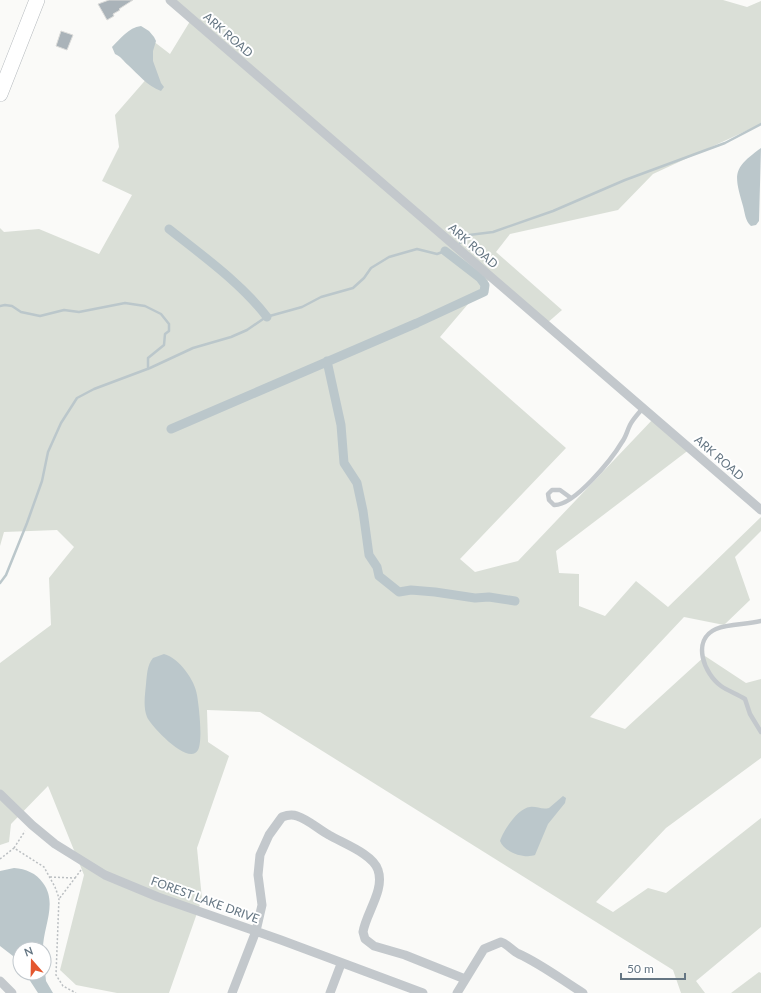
<svg xmlns="http://www.w3.org/2000/svg" width="761" height="993" font-family="Lato,sans-serif">
	<style>
		.green { fill: #dadfd7 }
		.water { fill: #bbc7cb }
		.lines { fill: none; stroke-linecap: round; stroke-linejoin: round }
		.stream { stroke: #bbc7cb; stroke-width: 2.5 }
		.canal { stroke: #bbc7cb; stroke-width: 9 }
		.building { fill: #aab3b9; stroke: #dcdcda }
		.primary-casing { stroke: #b5babe; stroke-width: 16 }
		.path { stroke: #bbbfc2; stroke-width: 1.5; stroke-dasharray: 2 2; stroke-linecap: butt }
		.service { stroke: #c3c8cc; stroke-width: 4.5 }
		.minor { stroke: #c3c8cc; stroke-width: 9 }
		.primary { stroke: #fff; stroke-width: 15 }
		.labels { text-anchor: middle; stroke-width: 4; stroke-linejoin: round; paint-order: stroke }
		.street-label { font-size: 12px; fill: #657683; stroke: #fff }
	</style>
	<rect width="100%" height="100%" fill="#fafaf8"/>
	<path class="green" d="M172,0H723L747,7L761,1V124L653,174L618,210L510,234L496,252L562,310L546,324L491,277L440,337L566,448L460,559L475,572L518,561L654,418L690,449L556,551L559,573L579,574V606L605,616L636,581L668,607L761,517V531L735,557L750,600L724,625L684,617L590,717L625,729L705,656L746,683L761,679V758L666,828L596,902L613,912L648,888L666,893L761,818V927L696,981L705,993H681L673,970L260,712L207,710L208,742L229,756L197,848L202,899L169,993H117L76,985L60,970L84,875L48,786L11,824L9,842L0,845V663L51,625L49,578L74,547L57,530L4,532L0,546V228L4,232L39,229L99,254L132,195L102,181L119,147L115,115L149,76L144,34L170,54L192,18Z
		M759,972L761,973V993H731Z"/>
	<path class="water" d="M141,26L149,31L154,37L156,41L153,51V61L161,83L164,87L161,91C147,86 138,74 128,65C123,61 122,57 115,54L112,47C121,38 128,28 141,26Z
		M761,148L759,221L756,225L751,226C745,221 745,213 743,206C734,174 732,169 761,148Z
		M164,654C179,658 195,680 197,695C199,707 203,740 198,750C189,767 151,726 147,717C143,707 145,695 146,684C147,675 147,665 153,658Z
		M563,796L566,798L565,803L548,824L535,855C524,859 504,852 500,841C503,831 518,808 530,807C536,806 542,810 549,808Z
		M14,868C26,869 36,873 43,883C58,903 43,927 43,949H20V966L13,956L0,946V871Z
		M44,962L46,981L53,993H38L25,973H44Z"/>
	<g class="lines">
		<path class="stream" d="M460,243L469,235L493,232L553,211L625,180L725,143L761,124
			M0,306L5,305L12,306L21,312L40,316L64,310L79,312L125,303L145,306L161,314L169,324V331L165,334L164,345L148,358V369
			M0,583L6,575L27,523L42,481L48,452L61,423L77,398L94,389L150,368L193,348L231,337L247,330L266,317L302,307L321,297L353,288L364,278L371,268L389,257L417,249L437,254L445,251"/>
		<path class="canal" d="M169,229C203,256 241,283 267,317
			M327,361L341,425L344,463L357,483L363,511L369,555L377,567L379,576L399,592L411,590L435,592L475,598L489,597L515,601
			M171,429L417,323L484,292L485,285L480,278L445,251"/>
	</g>
	<path class="building" d="M109,0H133L119,9L120,10L113,14L114,16L107,20L98,4Z
		M61,31L73,35L67,50L56,46Z"/>
	<g class="lines">
		<g class="primary-casing">
			<path id="primary" d="M0,94L37,0"/>
		</g>
		<path class="path" d="M14,848L25,831
			M0,859L14,848L44,867L55,887L59,898L56,975L63,986L76,993
			M50,877L75,878L59,899
			M75,878L81,870"/>
		<path class="service" d="M571,498L560,490H552L548,494L549,500L554,505C574,506 612,459 622,442C626,437 627,431 630,425C633,419 638,414 643,408
			M761,621C746,625 730,623 716,629C691,640 704,674 721,686C728,691 737,694 745,699L750,714L761,732"/>
		<path class="minor" d="M170,0L761,510
			M0,794L32,825L55,844L105,875L158,897L281,940L423,993
			M0,981L12,993
			M232,993L256,931L262,905L258,875L260,855L269,835L282,817C287,815 292,814 297,816C309,820 318,829 329,835C342,843 373,854 378,870C385,890 366,913 363,932L365,939L374,946L405,955L465,979
			M330,993L341,964
			M457,993L484,949L501,942C508,944 512,951 519,954C541,964 562,980 583,993"/>
		<use href="#primary" class="primary"/>
	</g>
	<g class="labels">
		<g class="street-label">
			<text transform="translate(228 35) rotate(41)" y="4">ARK ROAD</text>
			<text transform="translate(473 246) rotate(41)" y="4">ARK ROAD</text>
			<text transform="translate(719 458) rotate(41)" y="4">ARK ROAD</text>
			<text transform="translate(205 900) rotate(20)" y="4">FOREST LAKE DRIVE</text>
		</g>
	</g>
	<g transform="translate(32 961) rotate(340)"><circle r="19" fill="#ffffff" stroke="#c1c8cd"/>
	<path d="M0-3L7 15L0 10L-7 15Z" fill="#e4572e"/>
	<text y="-6" font-size="11" font-weight="bold" text-anchor="middle" fill="#657683">N</text>
	</g>
	<path d="M621 973v6h64v-6" fill="none" stroke="#657683" stroke-width="2"/>
	<text x="627" y="973" font-size="12" fill="#657683" stroke="#ffffff" stroke-width="3" paint-order="stroke">50 m</text>
</svg>
